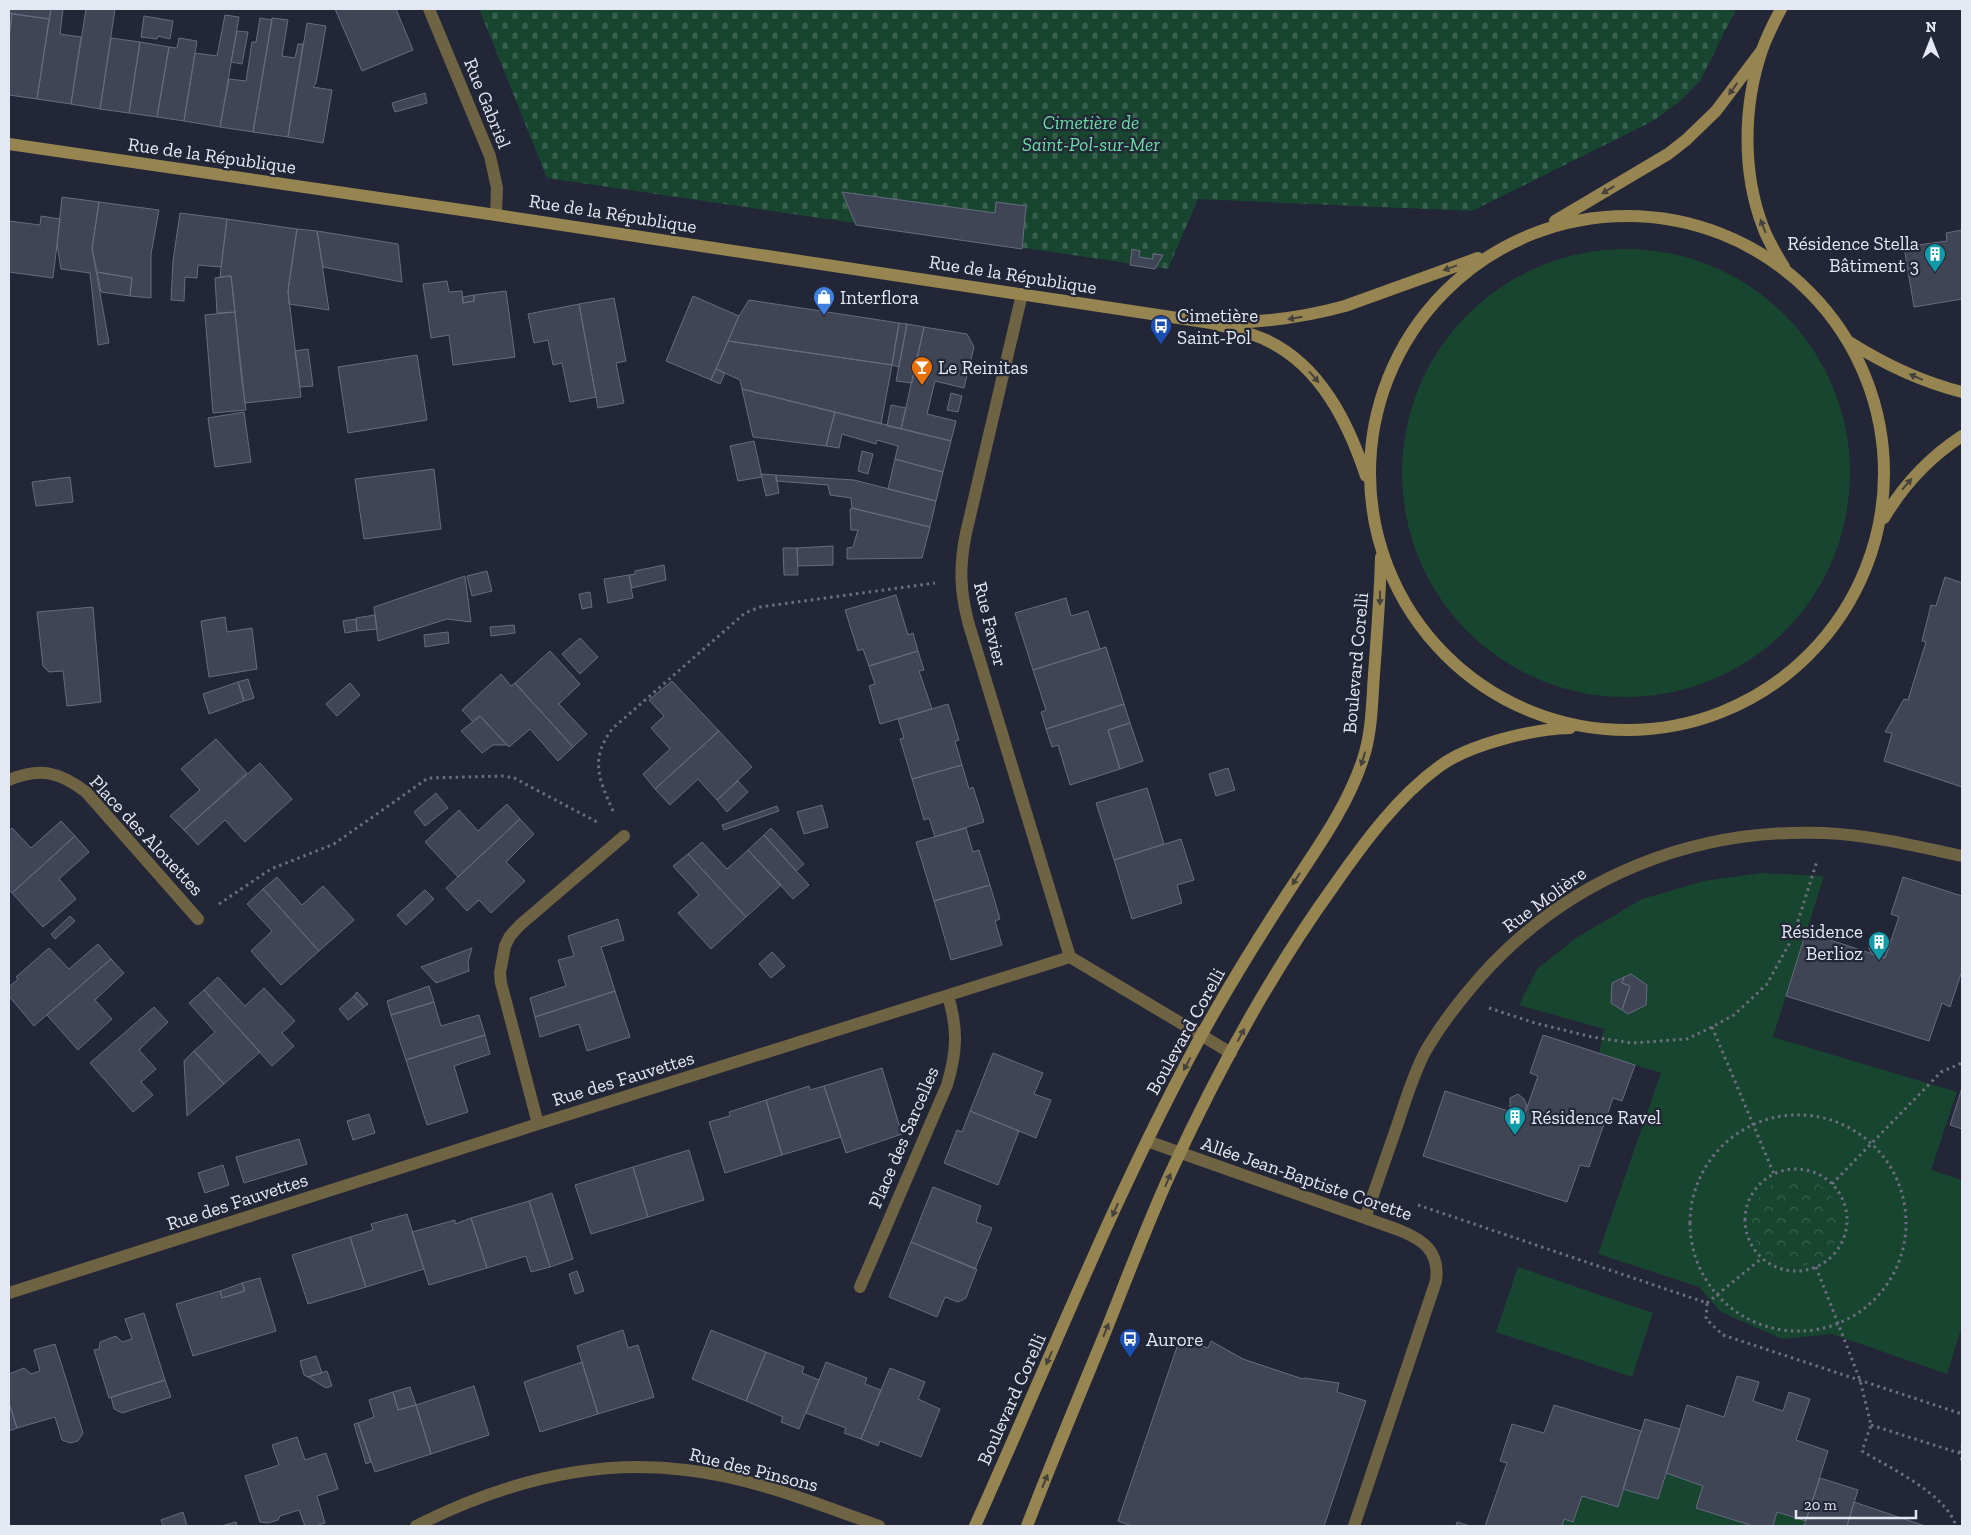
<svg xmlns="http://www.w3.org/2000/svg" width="1971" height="1535" font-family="'Zilla Slab',serif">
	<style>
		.green { fill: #18452f }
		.cemetery { fill: url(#cemetery-stones) }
		.park { fill: url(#park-crowns) }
		.building { fill: #404556; stroke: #666c7f }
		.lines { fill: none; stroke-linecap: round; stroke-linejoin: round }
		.path { stroke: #6b6f7d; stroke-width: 3; stroke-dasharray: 2.5 4; stroke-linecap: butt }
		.street { stroke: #6e6343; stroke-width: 12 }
		.secondary { stroke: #968550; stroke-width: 12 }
		.oneway { fill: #45423e }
		.labels { text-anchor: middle; stroke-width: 4.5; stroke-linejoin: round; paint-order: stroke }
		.street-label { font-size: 19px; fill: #e4e8f2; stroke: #222636 }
		.park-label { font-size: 19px; font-style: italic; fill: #69dfa3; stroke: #222636 }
		.poi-label { font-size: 19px; fill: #e4e8f2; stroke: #222636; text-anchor: start }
	</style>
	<defs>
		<pattern id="cemetery-stones" width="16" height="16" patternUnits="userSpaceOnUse" patternTransform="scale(1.25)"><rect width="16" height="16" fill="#18452f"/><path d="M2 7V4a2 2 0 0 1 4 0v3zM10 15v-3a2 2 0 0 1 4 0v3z" fill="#39604e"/></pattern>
		<pattern id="park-crowns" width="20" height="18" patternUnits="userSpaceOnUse" patternTransform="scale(1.25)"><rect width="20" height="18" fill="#18452f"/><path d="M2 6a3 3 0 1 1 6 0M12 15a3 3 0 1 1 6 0" fill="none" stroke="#39604e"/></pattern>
	</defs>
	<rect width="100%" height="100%" fill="#222636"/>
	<path class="green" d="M1402 473a224 224 0 1 1 448 0a224 224 0 1 1-448 0Z
		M1761,873L1824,876L1773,1037L1957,1092L1931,1170L1962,1180V1326L1947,1374L1832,1334L1782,1339L1721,1312L1699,1287L1598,1254L1661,1073L1599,1054L1604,1029L1519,1005L1537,969L1576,938L1642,899L1704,881Z
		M1518,1267L1653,1313L1632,1377L1496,1332Z
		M1666,1473L1703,1486L1696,1508L1753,1526H1562L1564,1519L1573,1522L1582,1496L1618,1507L1623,1489L1657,1499Z
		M1777,1512L1806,1521L1804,1526H1773Z"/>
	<path class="cemetery" d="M479,9H1736L1700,81L1678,103L1653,121L1472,211L1198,199L1168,269L547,178Z"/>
	<path class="park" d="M1752 1222a44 44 0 1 1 88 0a44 44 0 1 1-88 0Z"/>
	<path class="building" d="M9,9H51L49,19L9,13Z
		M51,9H63L60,34L81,37L71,104L37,99Z
		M86,9H115L100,109L71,104Z
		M335,9H396L413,50L362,71Z
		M9,13L12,14L9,38Z
		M12,14L49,19L37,99L9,95V38Z
		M225,15L239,17L220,127L184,121L195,53L217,56Z
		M144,16L173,21L170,39L158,36L157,39L141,37Z
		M260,18L272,20L253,132L220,127L229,79L246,81L252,42H256Z
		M272,18L288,20L282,56L295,58L298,44H303L288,137L253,132Z
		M307,23L326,26L316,83L313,87L332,90L323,143L288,137Z
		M237,31L248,32L242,64L231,62Z
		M111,38L140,42L129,113L100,109Z
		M179,38L197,41L184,121L157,117L169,47L177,48Z
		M140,42L169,47L157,117L129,113Z
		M425,93L427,103L395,112L392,103Z
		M842,192L995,213L996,202L1026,206L1022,249L856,225Z
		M62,197L99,202L92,248L109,343L98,345L90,273L61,269L57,244Z
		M99,202L159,210L151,254V298L130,296L132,278L97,272L92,248Z
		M180,213L227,219L221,267L198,265L197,278L185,277L184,301L171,300L173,261Z
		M41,216L60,219L53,278L9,272V221L40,225Z
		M227,219L297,229L288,291L301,397L245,403L231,276L220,277Z
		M297,229L317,231L329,310L289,304L288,291Z
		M1962,230V299L1914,307L1904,247L1947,241L1946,233Z
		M317,231L398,244L402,282L323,267Z
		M1132,249L1140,251L1139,257L1153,259V254L1163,255L1155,269L1130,265Z
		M97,272L132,278L130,296L101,292Z
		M231,276L235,312L217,313L215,278Z
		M447,281L449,292L462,291L463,303L474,301V295L506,291L515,357L453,365L449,335L431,338L423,284Z
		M474,295V301L463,303V297Z
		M693,296L739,316L711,380L666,361Z
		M614,298L626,361L616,363L624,403L598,408L579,304Z
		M749,300L899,323L892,365L728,341L739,316Z
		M579,304L596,397L570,402L562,363L553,365L548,340L534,343L528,314Z
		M235,312L241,374L246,410L213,413L205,315Z
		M899,323L907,324L899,367L892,365Z
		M907,324L924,327L912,383L896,381Z
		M924,327L967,334L974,347L964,388L935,381L927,414L956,421L951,441L901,429Z
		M728,341L892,365L881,424L742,389L740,380L716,369Z
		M308,349L313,386L300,387L295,351Z
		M417,355L427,420L348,433L338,367Z
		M716,369L725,373L720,384L711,380Z
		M742,389L835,412L826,446L753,437Z
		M951,393L962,396L958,412L947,410Z
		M891,405L906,408L901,429L887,426Z
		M244,412L251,462L215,467L208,418Z
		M835,412L951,441L943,472L895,459L898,446L877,440L876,444L842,434L839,448L826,446Z
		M754,441L762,477L738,481L730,446Z
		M862,451L873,454L868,474L858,471Z
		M895,459L943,472L936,501L888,489Z
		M434,469L441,529L364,539L355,479Z
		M761,474L776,475L779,493L766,496Z
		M776,475L854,480L936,501L930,527L852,508L851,498L830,495L828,485L776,481Z
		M70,477L73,502L36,506L32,482Z
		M852,508L930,527L922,558L847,559V548L853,547L858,530H851L850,509Z
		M833,546V565L798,566L797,548Z
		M783,548H797L798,575H784Z
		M664,565L666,580L632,588L629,575L635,574V571Z
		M487,571L492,591L472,596L467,576Z
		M629,575L633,598L608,603L604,579Z
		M465,576L471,622L447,619L378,641L374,607Z
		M1945,577L1962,583V787L1884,761L1892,733L1885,732L1904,699L1908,700L1926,642L1922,641L1931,605L1936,606Z
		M590,592L592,607L582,609L579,594Z
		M896,595L908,635L913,633L918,651L869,666L863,649L858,651L845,610Z
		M1066,598L1071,616L1088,611L1100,649L1033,670L1015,613Z
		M93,607L101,702L67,706L63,671L49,672L43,666L37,612Z
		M375,615L377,629L357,631L356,618Z
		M225,617L227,632L252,628L257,669L209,677L201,621Z
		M356,619L357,631L345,633L343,621Z
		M514,625L515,633L491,636L490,627Z
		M448,632L449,643L425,647L424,635Z
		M580,638L598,657L580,674L562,654Z
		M1106,647L1124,704L1046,729L1041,712L1046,710L1033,670Z
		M550,651L580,684L559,704L587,734L573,747L515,683Z
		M918,651L924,670L919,671L932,709L880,724L869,686L875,684L869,666Z
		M501,674L511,686L515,683L573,747L558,761L530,729L509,747L480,716L473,722L462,710Z
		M248,679L254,698L244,701L238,682Z
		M672,681L719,731L655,789L643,774L670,749L651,728L664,716L649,700Z
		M238,682L244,701L209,714L203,694Z
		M350,683L360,695L337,716L326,704Z
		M948,704L959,740L955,741L962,765L912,779L900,739L904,738L898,719Z
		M1124,704L1130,723L1108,730L1120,769L1070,785L1058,745L1052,747L1046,729Z
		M480,716L507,745H493L482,753L461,731Z
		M1130,723L1143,761L1120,769L1108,730Z
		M719,731L752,767L717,800L698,779L670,805L655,789Z
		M216,739L247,773L184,830L170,816L200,790L181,769Z
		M260,763L292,799L245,842L225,820L198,845L184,830Z
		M962,765L969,789L973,787L984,822L935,837L929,818L924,820L912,779Z
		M1228,768L1235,790L1216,796L1209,774Z
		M738,781L748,792L727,812L717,800Z
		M1147,788L1164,844L1114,860L1096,803Z
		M436,793L448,808L425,826L414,812Z
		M507,804L520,819L458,877L425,842L459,810L478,831Z
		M822,805L828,827L804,834L797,812Z
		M777,806L779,811L724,830L722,825Z
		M520,819L534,834L506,862L525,881L491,913L479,900L467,911L446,888Z
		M61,821L75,836L12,893L9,889V831L12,828L31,848Z
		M771,828L804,864L796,871L764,835Z
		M966,828L973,852L979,850L990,885L934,901L916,842Z
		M764,835L809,885L793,899L748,850Z
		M75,836L89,852L59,879L76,899L43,927L12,893Z
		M1181,839L1194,880L1177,885L1182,903L1132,919L1114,860Z
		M702,842L727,869L748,850L781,885L746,917L688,854Z
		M688,854L746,917L711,949L678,913L699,895L673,866Z
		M277,877L302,905L323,886L354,920L319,951L263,889Z
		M1903,877L1962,896V971L1950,1007L1942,1003L1929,1041L1786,996L1806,932L1885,958L1899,917L1891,914Z
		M990,885L1000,919L995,921L1002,945L951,960L934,901Z
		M263,889L319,951L281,985L251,951L272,931L247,904Z
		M425,890L434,899L406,925L397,915Z
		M70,916L75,921L55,939L51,934Z
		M618,919L624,940L601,947L615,991L535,1017L530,998L566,986L558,960L574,956L568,936Z
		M1878,937L1884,939L1886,942L1888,949L1885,958L1872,954L1869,949L1870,942Z
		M98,944L111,959L34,1026L9,996V987L18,979L16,977L49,948L69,969Z
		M472,948L468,962L469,971L436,983L421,967Z
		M772,952L785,966L771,978L759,964Z
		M111,959L124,973L95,1000L112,1019L78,1050L47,1015Z
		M1631,974L1647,985L1646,1005L1628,1014L1622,1010L1630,986L1622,983L1624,977Z
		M218,977L245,1006L264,988L295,1021L282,1033L294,1046L272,1066L204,990Z
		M1624,977L1622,983L1630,986L1622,1010L1611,1003L1612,983Z
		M429,986L434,1002L391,1015L387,1001Z
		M204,990L260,1052L224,1084L194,1051L215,1032L189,1003Z
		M615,991L630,1037L587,1051L579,1024L540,1037L535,1017Z
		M357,992L368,1004L364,1007L354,996Z
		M354,996L364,1007L348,1020L339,1009Z
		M434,1002L441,1026L479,1015L485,1035L406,1060L391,1015Z
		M154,1007L168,1022L139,1050L156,1069L141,1082L153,1095L133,1112L90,1063Z
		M485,1035L490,1054L454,1066L468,1112L427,1125L406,1060Z
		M1543,1035L1635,1065L1622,1101L1613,1098L1589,1167L1580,1165L1567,1202L1423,1156L1445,1091L1524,1116L1538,1076L1530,1073Z
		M194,1051L224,1084L187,1116L184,1061Z
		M993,1053L1043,1073L1034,1094L1051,1100L1036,1138L970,1111Z
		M882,1068L902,1134L846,1153L824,1086Z
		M809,1086L810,1090L824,1086L841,1137L782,1155L766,1100Z
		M1962,1088V1129L1950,1125Z
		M1518,1094L1524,1099L1527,1106L1524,1116L1512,1112L1510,1108V1098Z
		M766,1100L782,1155L725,1173L709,1122L730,1116L729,1112Z
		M970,1111L1019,1131L998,1185L944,1163L957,1130L962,1132Z
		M369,1114L375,1133L353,1140L347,1121Z
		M299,1139L307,1164L244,1183L236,1157Z
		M689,1150L704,1200L648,1217L633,1167Z
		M223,1165L229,1185L205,1193L198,1173Z
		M633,1167L648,1217L591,1234L575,1185Z
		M933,1187L981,1206L976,1222L992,1228L975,1269L911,1242Z
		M552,1193L573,1259L550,1267L529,1201Z
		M529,1201L550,1267L531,1272L526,1256L487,1268L471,1218Z
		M407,1214L424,1269L366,1287L350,1237L373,1230L371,1224Z
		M471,1218L487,1268L429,1285L412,1232L455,1220V1224Z
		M350,1237L366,1287L308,1304L292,1255Z
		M911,1242L977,1269L966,1298L958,1302L945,1297L937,1317L889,1297Z
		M577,1271L584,1291L575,1294L569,1274Z
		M260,1278L276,1331L193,1356L176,1304L220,1291L222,1298L245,1291L242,1283Z
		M242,1283L245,1291L222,1298L220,1291Z
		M144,1313L165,1380L109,1398L94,1350L99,1349L100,1342L116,1336L122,1342L132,1339L125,1319Z
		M623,1330L628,1348L638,1345L654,1397L598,1414L577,1346Z
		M711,1330L766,1352L746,1401L692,1379Z
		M1180,1338L1208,1348L1211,1341L1243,1359L1303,1379L1304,1378L1339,1383L1337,1392L1366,1401L1324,1526H1132L1118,1521Z
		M55,1344L83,1433L78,1441L70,1443L62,1440L55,1417L17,1428L9,1403V1374L24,1368L31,1374L40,1371L34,1350Z
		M766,1352L804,1367L802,1373L819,1380L799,1429L781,1422L783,1417L746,1401Z
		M316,1356L322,1373L308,1377L304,1375L300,1361Z
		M582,1362L598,1414L540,1432L524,1382Z
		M826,1362L867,1378L865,1384L881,1390L861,1439L844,1433L846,1428L806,1413Z
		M890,1368L925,1382L918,1399L940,1409L921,1457L880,1441L878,1446L861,1439Z
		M327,1371L332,1386L326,1388L308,1377Z
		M1737,1376L1759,1382L1753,1401L1783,1411L1789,1392L1810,1399L1796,1440L1828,1451L1806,1521L1777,1512L1773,1526H1753L1696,1508L1703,1486L1666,1473L1687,1405L1724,1417Z
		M165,1380L171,1397L122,1413L114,1409L111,1397Z
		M474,1386L489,1435L431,1454L416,1405Z
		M410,1387L416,1405L398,1410L393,1392Z
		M393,1392L398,1410L416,1405L431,1454L375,1472L358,1423L374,1417L369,1400Z
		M9,1403L17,1428L9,1431Z
		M1554,1405L1641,1431L1618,1507L1582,1496L1573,1522L1564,1519L1562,1526H1485L1507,1463L1500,1461L1512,1424L1544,1433Z
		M1645,1419L1680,1429L1658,1499L1623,1489Z
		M358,1423L371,1462L366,1464L354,1424Z
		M297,1437L305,1460L326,1453L338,1489L317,1496L325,1523L315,1526H305L299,1510L280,1516L278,1520L268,1523L260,1522L245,1476L279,1465L272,1445Z
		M1820,1478L1858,1490L1847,1526H1804Z
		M1854,1502L1925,1526H1847Z
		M183,1512L187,1526H163L161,1520Z
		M236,1522L237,1526H221Z
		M1457,1522L1470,1526H1456Z"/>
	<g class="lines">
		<path class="path" d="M613,811C599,779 589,759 613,728L745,613L760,607L935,583
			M219,904L271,869L334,844L428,778L504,776L514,778L597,822
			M1489,1008L1535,1023L1592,1037L1632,1043L1687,1039L1712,1027L1734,1015L1767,984L1793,937L1817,861
			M1712,1027L1774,1174
			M1690 1223a108 108 0 1 1 216 0a108 108 0 1 1-216 0Z
			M1745 1220a51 51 0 1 1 102 0a51 51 0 1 1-102 0Z
			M1832,1184L1941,1072L1962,1063
			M1418,1205L1707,1303L1706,1319L1723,1335L1962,1414
			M1816,1267L1860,1380L1871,1425L1862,1451C1890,1468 1946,1494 1956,1526
			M1707,1303L1762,1258
			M1871,1425L1959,1453L1962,1460
			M1959,1453L1962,1446"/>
		<path class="street" d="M429,9L490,156L497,188L496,215
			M1022,294L966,533C959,567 960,592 969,625L1070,957
			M9,780C40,767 60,772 86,792L198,919
			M538,1124L501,983L500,973L505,946L510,936L520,925L624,836
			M1147,1141L1399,1230C1424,1240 1440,1252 1436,1281L1354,1526
			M1365,1218C1376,1186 1387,1155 1398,1123C1406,1099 1413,1075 1425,1052C1441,1024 1460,1000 1482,975C1570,877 1693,828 1824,833C1871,835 1916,846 1962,856
			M860,1287L947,1085C957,1052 958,1029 948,996
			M9,1293L538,1124L1070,957L1231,1053
			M416,1526C499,1484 592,1458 686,1470C751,1477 818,1504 879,1526"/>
		<path class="secondary" d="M1781,9C1774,22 1767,36 1762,50C1743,106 1742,172 1763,227C1768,241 1776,254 1784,267
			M9,144L496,215L1211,323C1229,328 1249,332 1266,340C1320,365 1348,422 1366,476
			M1370 473a257 257 0 1 1 514 0a257 257 0 1 1-514 0Z
			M1555,221L1668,154L1686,140L1716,111L1762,50
			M1226,323C1267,322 1305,317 1345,306L1478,258
			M1851,343C1886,365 1922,382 1962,392
			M1884,518C1904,484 1930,457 1962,436
			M975,1526C1049,1362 1115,1193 1201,1036C1228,987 1257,940 1287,894C1315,851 1347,808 1363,759C1372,732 1372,702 1374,674C1377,635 1380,596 1381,557
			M1027,1526C1051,1463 1077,1401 1103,1338C1125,1283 1146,1227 1170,1174C1216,1074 1269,976 1333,887C1363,844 1397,797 1440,766C1470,744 1533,729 1570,728"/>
	</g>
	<defs><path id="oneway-solid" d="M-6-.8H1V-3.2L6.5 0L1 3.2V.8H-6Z" transform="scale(1.25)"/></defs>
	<g class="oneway">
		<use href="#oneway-solid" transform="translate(1733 89) rotate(126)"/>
		<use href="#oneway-solid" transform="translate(1608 190) rotate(149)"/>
		<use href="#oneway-solid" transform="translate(1763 226) rotate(-111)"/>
		<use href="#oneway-solid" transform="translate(1450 268) rotate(160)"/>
		<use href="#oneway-solid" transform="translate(1295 318) rotate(170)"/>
		<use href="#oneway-solid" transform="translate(1314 377) rotate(49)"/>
		<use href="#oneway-solid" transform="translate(1916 377) rotate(-157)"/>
		<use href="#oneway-solid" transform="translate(1907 484) rotate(-49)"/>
		<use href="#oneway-solid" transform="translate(1380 598) rotate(91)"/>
		<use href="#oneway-solid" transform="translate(1363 759) rotate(107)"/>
		<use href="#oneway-solid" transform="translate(1296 879) rotate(123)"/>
		<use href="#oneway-solid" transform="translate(1241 1035) rotate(-62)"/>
		<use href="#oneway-solid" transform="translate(1187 1064) rotate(118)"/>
		<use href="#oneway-solid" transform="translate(1168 1180) rotate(-67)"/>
		<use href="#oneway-solid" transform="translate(1115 1210) rotate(114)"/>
		<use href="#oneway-solid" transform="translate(1106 1330) rotate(-68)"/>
		<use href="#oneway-solid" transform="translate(1049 1358) rotate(114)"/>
		<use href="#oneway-solid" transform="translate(1045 1481) rotate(-68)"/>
	</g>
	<defs>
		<g id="building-pin" transform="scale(1.125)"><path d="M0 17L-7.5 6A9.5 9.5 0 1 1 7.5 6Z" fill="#0f9aa8" stroke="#222636"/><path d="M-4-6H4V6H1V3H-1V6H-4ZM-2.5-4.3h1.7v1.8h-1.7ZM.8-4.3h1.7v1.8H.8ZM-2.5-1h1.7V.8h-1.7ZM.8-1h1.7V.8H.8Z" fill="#fff"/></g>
		<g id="shop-pin" transform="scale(1.125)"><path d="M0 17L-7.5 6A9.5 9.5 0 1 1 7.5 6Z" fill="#3f7fe0" stroke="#222636"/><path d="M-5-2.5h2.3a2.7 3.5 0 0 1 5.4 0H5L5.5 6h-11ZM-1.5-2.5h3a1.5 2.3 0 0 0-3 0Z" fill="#fff"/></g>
		<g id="bus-pin" transform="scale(1.125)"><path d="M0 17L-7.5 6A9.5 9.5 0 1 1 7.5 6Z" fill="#1a4fb4" stroke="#222636"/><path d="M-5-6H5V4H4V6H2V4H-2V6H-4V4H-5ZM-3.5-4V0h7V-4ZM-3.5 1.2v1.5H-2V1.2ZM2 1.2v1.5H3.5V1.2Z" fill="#fff"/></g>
		<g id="bar-pin" transform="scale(1.125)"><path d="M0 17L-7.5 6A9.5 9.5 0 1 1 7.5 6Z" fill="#e8710a" stroke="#222636"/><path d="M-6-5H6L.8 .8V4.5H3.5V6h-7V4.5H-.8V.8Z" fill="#fff"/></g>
	</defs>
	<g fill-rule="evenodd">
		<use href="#building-pin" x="1935" y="254"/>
		<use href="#shop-pin" x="824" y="297"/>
		<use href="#bus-pin" x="1161" y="326"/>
		<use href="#bar-pin" x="922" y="367"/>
		<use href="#building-pin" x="1879" y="942"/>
		<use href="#building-pin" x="1515" y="1117"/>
		<use href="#bus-pin" x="1130" y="1339"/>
	</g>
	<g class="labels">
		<g class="street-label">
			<text transform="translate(488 103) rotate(68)" y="7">Rue Gabriel</text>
			<text transform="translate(212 155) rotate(8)" y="7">Rue de la République</text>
			<text transform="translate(613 213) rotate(9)" y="7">Rue de la République</text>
			<text transform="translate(1013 274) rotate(9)" y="7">Rue de la République</text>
			<text transform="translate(991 624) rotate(76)" y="7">Rue Favier</text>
			<text transform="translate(1355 663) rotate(-85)" y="7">Boulevard Corelli</text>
			<text transform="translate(147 835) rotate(47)" y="7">Place des Alouettes</text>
			<text transform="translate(1544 899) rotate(-36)" y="7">Rue Molière</text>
			<text transform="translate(1185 1031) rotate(-61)" y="7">Boulevard Corelli</text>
			<text transform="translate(623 1078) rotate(-17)" y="7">Rue des Fauvettes</text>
			<text transform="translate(903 1137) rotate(-67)" y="7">Place des Sarcelles</text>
			<text transform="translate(1307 1178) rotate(19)" y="7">Allée Jean-Baptiste Corette</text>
			<text transform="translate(237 1201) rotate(-18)" y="7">Rue des Fauvettes</text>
			<text transform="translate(1011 1399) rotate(-66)" y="7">Boulevard Corelli</text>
			<text transform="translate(754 1469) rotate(14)" y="7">Rue des Pinsons</text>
		</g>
		<g class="park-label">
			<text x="1091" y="129">Cimetière de<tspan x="1091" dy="22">Saint-Pol-sur-Mer</tspan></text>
		</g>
		<g class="poi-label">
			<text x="1919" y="250" text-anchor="end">Résidence Stella<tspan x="1919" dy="22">Bâtiment 3</tspan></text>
			<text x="840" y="304">Interflora</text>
			<text x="1177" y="322">Cimetière<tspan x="1177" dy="22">Saint-Pol</tspan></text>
			<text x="938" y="374">Le Reinitas</text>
			<text x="1863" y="938" text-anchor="end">Résidence<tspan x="1863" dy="22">Berlioz</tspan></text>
			<text x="1531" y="1124">Résidence Ravel</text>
			<text x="1146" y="1346">Aurore</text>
		</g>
	</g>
	<rect width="1971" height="1535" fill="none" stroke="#e4e8f2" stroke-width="20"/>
	<g transform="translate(1931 40)" stroke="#222636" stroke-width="4" paint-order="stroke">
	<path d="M0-4L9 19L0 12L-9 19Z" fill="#e4e8f2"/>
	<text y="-8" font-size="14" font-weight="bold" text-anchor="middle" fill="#e4e8f2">N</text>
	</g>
	<path d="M1796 1510v8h120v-8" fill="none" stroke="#e4e8f2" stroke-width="2.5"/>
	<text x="1804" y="1510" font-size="15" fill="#e4e8f2" stroke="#222636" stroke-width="4" paint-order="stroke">20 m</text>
</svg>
